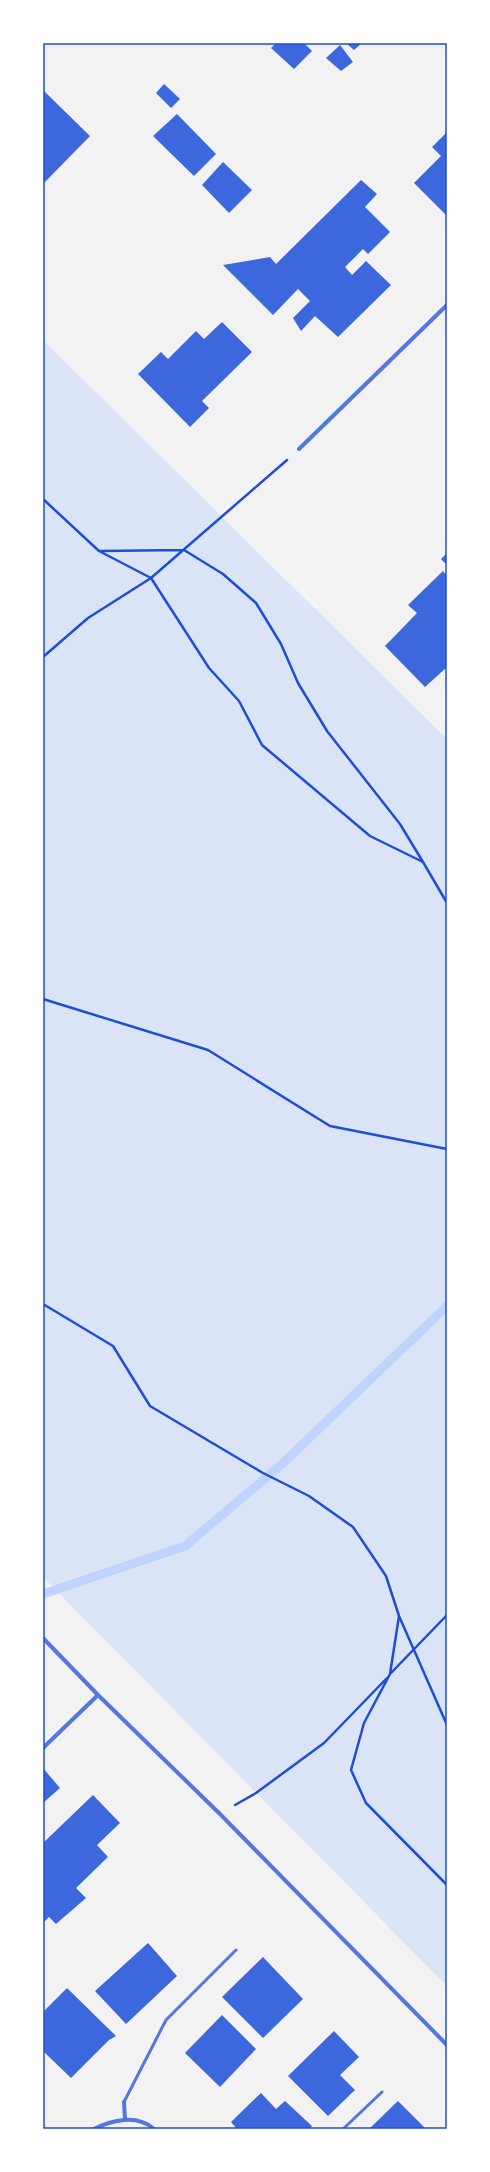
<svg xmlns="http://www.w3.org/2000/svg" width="490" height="2172" font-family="'Open Sans',sans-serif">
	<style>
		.green { fill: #dbe4f7 }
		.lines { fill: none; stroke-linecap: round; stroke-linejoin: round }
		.stream { stroke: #bfd3fe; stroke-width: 9 }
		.building { fill: #3d67dc }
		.path { stroke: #1d4ed8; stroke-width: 2.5 }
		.service { stroke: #5277de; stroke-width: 3 }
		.minor { stroke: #5277de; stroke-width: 4 }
		.neatline { fill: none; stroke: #1d4ed8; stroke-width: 1.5 }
	</style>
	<rect width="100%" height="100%" fill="#f2f2f2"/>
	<path class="green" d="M43,340L447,739V1986L43,1577Z"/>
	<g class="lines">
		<path class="stream" d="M43,1594L185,1546L281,1465L447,1306"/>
	</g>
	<path class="building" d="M276,43H304L312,51L294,69L271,48Z
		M346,43H362L354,50Z
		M340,45L353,62L341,71L326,58Z
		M164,84L180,99L171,108L156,93Z
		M43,90L90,136L43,184Z
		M177,114L216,154L194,176L153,136Z
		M447,132V216L414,183L441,156L432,147Z
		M223,162L252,190L229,213L202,185Z
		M361,180L377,194L365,207L390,232L368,254L363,249L345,267L352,275L366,261L391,285L338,337L315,316L301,331L293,318L310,301L298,289L273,315L223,265L270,257L276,264Z
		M222,322L252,352L202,401L209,408L190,427L138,374L161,352L168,359L196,331L204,339Z
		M447,553V565L441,559Z
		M443,571L447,576V667L425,687L385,646L417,613L408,605Z
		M43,1768L60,1788L43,1803Z
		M93,1795L120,1823L97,1845L108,1857L76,1888L86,1898L56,1924L49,1917L43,1923V1843Z
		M148,1943L177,1976L126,2024L95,1991Z
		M263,1957L303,1999L263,2038L222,1997Z
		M67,1988L116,2036L109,2040L71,2078L43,2051V2012Z
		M222,2015L256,2049L220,2087L185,2053Z
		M334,2031L359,2057L340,2075L355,2090L328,2116L288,2076Z
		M261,2093L276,2109L285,2101L312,2126L309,2129H237L231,2122Z
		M398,2101L426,2129H369Z"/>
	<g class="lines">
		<path class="path" d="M43,499L99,551L151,578L287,460
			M99,551L184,550L223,574L256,603L281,644L298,683L327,731L400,824L423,862
			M43,657L88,618L151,578L209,668L239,701L262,745L370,836L423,862L447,903
			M43,999L208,1050L330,1126L447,1149
			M43,1304L113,1346L150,1406L263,1473L309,1496L353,1527L386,1576L399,1616L447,1725
			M399,1616L390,1674L364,1723L351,1770L366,1803L447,1885
			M390,1674L447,1615
			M235,1805L256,1793L324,1743L387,1678"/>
		<path class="service" d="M124,2102L166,2020L236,1950
			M343,2129L382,2092"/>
		<path class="minor" d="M299,449L447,305
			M43,1638L98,1695L220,1814L447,2045
			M43,1748L98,1695
			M124,2102L125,2120
			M94,2129C112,2120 137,2114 154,2129"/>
	</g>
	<rect width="490" height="2172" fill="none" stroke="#ffffff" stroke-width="88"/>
	<rect x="44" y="44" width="402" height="2084" class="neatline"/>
</svg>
